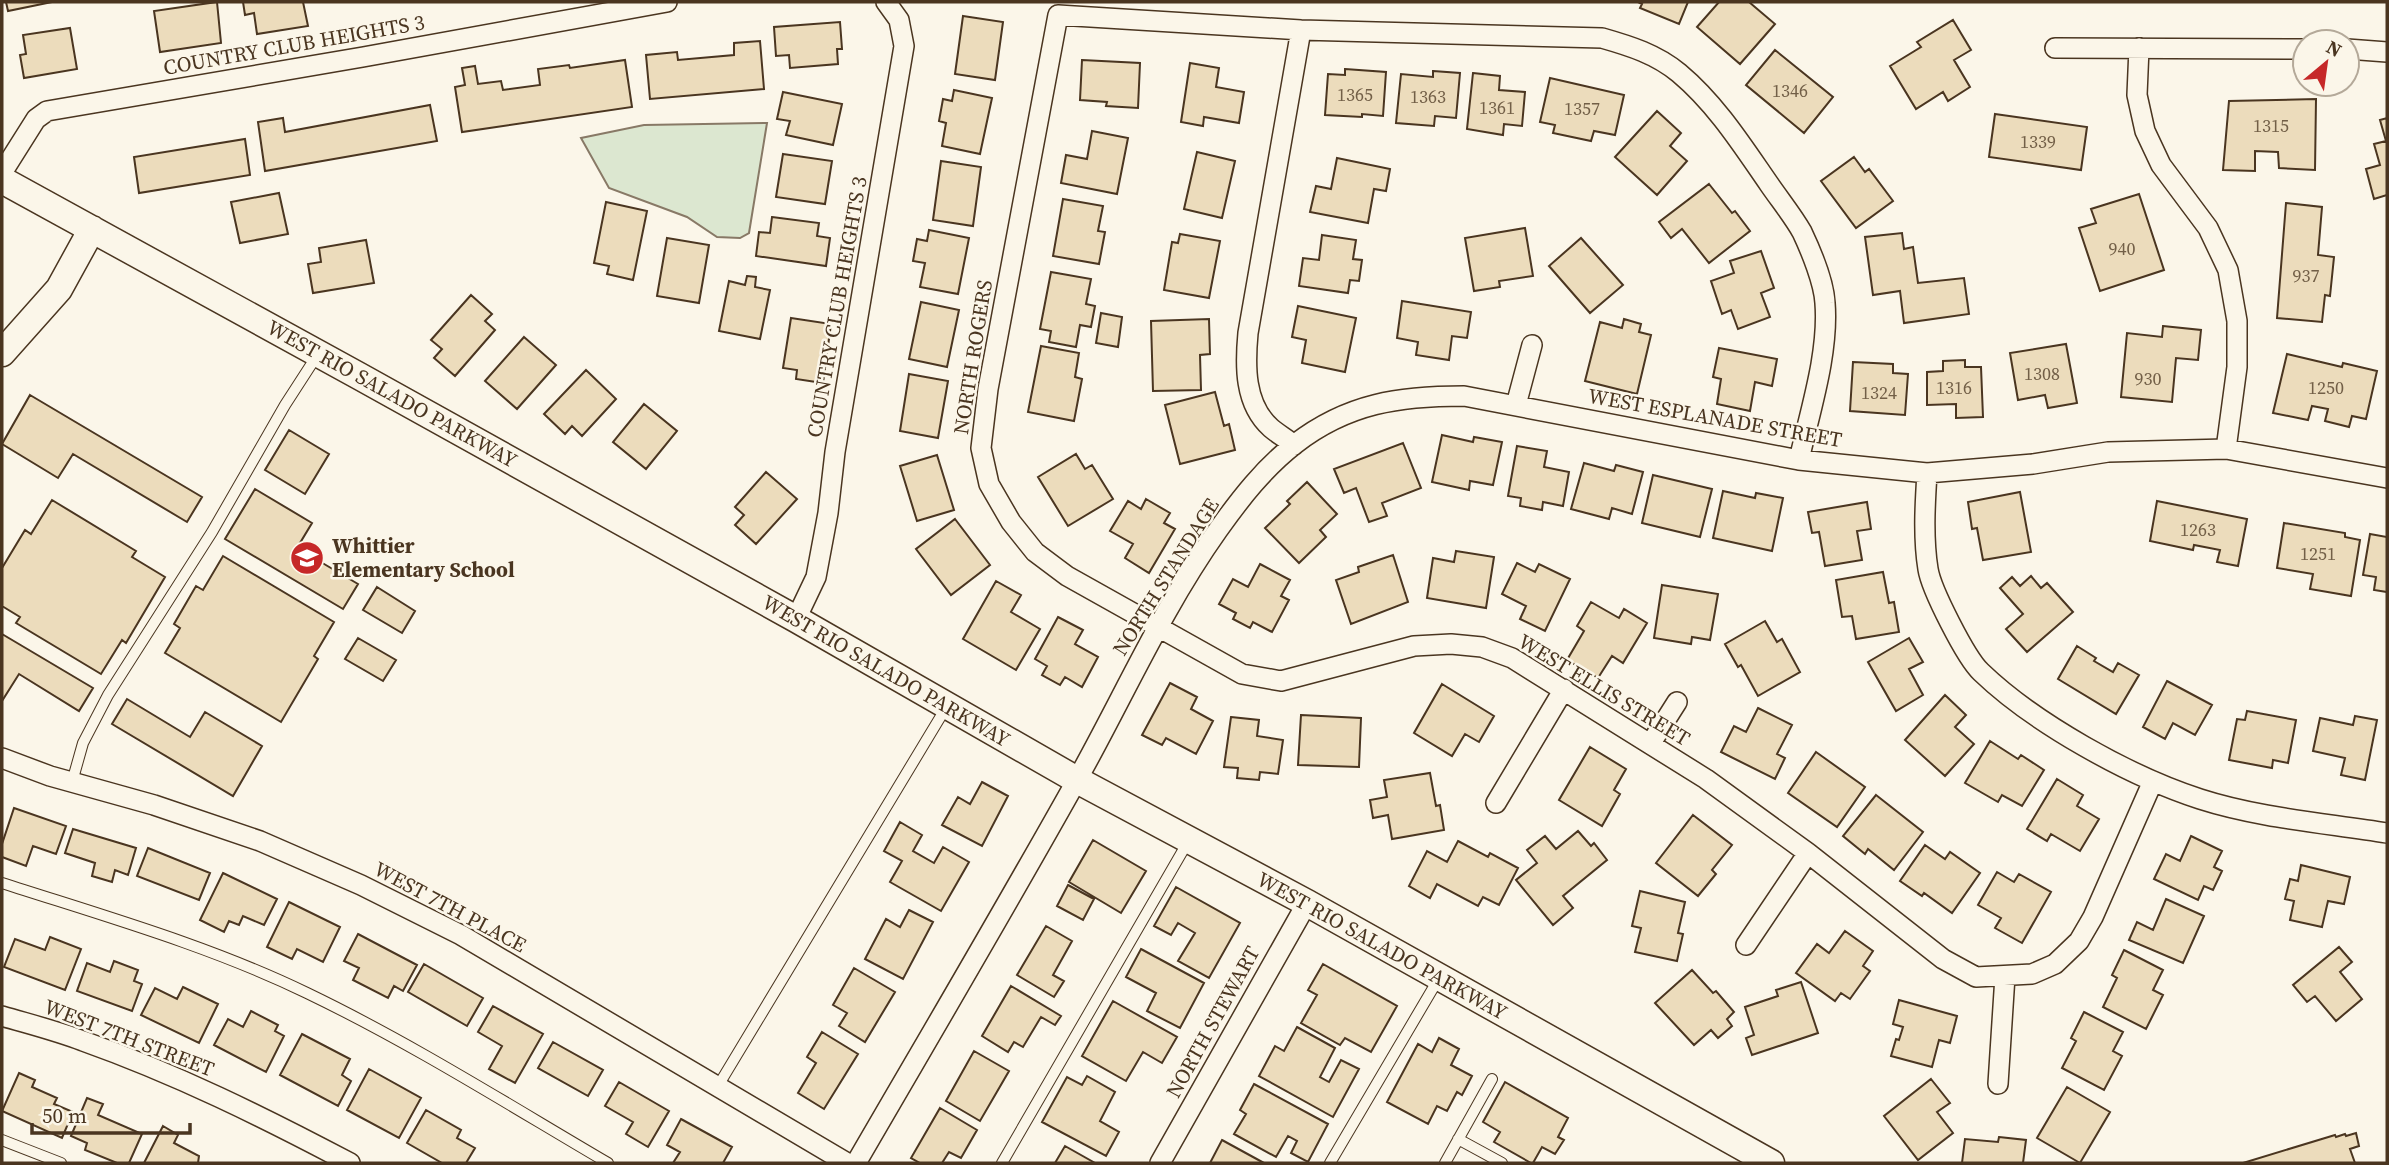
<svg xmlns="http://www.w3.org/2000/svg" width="2389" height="1165" font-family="'Source Serif 4',serif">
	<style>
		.green { fill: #dce7d0; stroke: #887966; stroke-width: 2 }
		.building { fill: #ecdcbc; stroke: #4a3520; stroke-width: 2 }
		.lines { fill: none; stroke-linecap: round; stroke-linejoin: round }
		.lane-casing { stroke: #4a3520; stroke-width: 12 }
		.street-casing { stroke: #4a3520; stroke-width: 22 }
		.secondary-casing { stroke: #4a3520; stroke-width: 29 }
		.lane { stroke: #fbf6e9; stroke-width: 10 }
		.street { stroke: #fbf6e9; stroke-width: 19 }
		.secondary { stroke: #fbf6e9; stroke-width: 26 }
		.labels { text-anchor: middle; stroke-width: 5; stroke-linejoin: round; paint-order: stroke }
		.number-label { font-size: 18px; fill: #725f47 }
		.street-label { font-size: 21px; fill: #4a3520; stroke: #fbf6e9 }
		.poi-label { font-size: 21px; font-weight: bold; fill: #4a3520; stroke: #fbf6e9; text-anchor: start }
	</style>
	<rect width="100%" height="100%" fill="#fbf6e9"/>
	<path class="green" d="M767,123L749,233L740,238L717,237L687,217L609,188L581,138L644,125Z"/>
	<path class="building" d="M6,2H52L8,11Z
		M217,2L221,43L160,52L154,11Z
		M243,2H303L308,26L257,34L254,13L245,15Z
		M1638,2H1688L1679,24L1640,8L1642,4Z
		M1719,2H1749L1775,24L1740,64L1697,27Z
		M963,16L1003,22L995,80L955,74Z
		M1953,20L1971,50L1954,60L1970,87L1948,101L1943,92L1916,109L1890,66L1921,47L1917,42Z
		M840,22L842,49H837L838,64L790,68L789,55L776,56L774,27Z
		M70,28L77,69L24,78L20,55L26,54L23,35Z
		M760,41L764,89L650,99L646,55L677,52L678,60L734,55V43Z
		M1775,50L1833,97L1804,133L1746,85Z
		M625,60L632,107L462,132L455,87L465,85L462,68L475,66L478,84L501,81L503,90L540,85L538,69L569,65L570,68Z
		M1082,60L1140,63L1138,108L1106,106L1107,102L1080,100Z
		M1190,63L1219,68L1216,87L1244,92L1239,123L1204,117L1203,126L1181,122Z
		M1345,69L1386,72L1383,116L1362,114V117L1325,115L1328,74L1345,75Z
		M1433,71L1460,73L1456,118L1435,116L1434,126L1396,123L1401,74L1433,77Z
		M1473,73L1500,76L1499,90L1525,92L1522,126L1504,124L1503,135L1467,129Z
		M1550,78L1624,95L1615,135L1594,131L1591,141L1553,133L1555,125L1540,122Z
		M954,90L992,98L980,154L942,146L946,123L939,121L943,99L952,101Z
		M783,92L842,104L833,145L786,135L790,121L777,119Z
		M2316,99L2315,170L2279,168L2278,152L2255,151V171L2223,170L2229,101Z
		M430,105L437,141L265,171L258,122L283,118L285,132Z
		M1657,111L1681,133L1670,146L1687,161L1657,195L1615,157Z
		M1995,114L2087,127L2081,170L1989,157Z
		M2387,118V195L2374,199L2366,169L2380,165L2374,144L2386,141L2380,120Z
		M1092,131L1128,138L1117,194L1061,183L1066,155L1087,159Z
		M245,139L250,175L139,193L134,157Z
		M1197,152L1235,161L1222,218L1184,209Z
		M783,154L832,161L825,204L776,197Z
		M1854,157L1865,172L1869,169L1893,201L1856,228L1821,181Z
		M1337,158L1390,169L1386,191L1374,189L1368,223L1310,212L1316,186L1331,189Z
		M941,161L981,167L973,226L933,220Z
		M1709,184L1732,213L1735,211L1750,231L1709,263L1682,229L1671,238L1659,222Z
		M279,193L288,234L240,243L231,202Z
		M2139,194L2164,270L2100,291L2079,228L2096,223L2091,209Z
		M1063,199L1103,206L1098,231L1105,232L1099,264L1053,256Z
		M606,202L647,211L633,280L607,274L609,266L594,263Z
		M2286,203L2322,207L2318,255L2334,257L2330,296L2325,295L2322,322L2277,318Z
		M772,217L819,223L817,236L830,238L826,266L756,256L759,232L770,233Z
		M1525,228L1533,276L1499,281L1500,287L1474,291L1465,238Z
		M929,230L969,238L958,294L920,287L925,263L913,261L917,239L927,241Z
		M1902,233L1904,249L1913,247L1918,283L1964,278L1969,314L1904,323L1900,291L1873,295L1865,237Z
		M1180,234L1220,241L1209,298L1164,290L1172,242L1178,243Z
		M1322,235L1356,240L1353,259L1362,260L1359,281L1350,280L1348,293L1299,286L1303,258L1319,260Z
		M667,238L709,245L699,303L657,296Z
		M1581,238L1623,285L1590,313L1549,266Z
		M366,240L374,283L313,293L308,264L321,262L319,248Z
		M1761,251L1774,288L1761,293L1770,317L1738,329L1731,310L1722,314L1711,281L1734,273L1730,261Z
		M1051,272L1091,279L1086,304L1095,306L1091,327L1080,325L1076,347L1049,342L1051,331L1040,329Z
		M747,276L756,277L755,287L770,290L760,339L719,331L729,281L745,285Z
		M471,295L492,314L485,321L495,330L455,376L434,358L442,349L431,340Z
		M1402,301L1471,312L1467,338L1452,336L1449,360L1416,355L1418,342L1397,338Z
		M921,302L959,310L947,367L909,359Z
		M1298,306L1356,318L1345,372L1302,363L1306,340L1292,337Z
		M1101,313L1122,317L1118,347L1096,343Z
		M791,318L831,324L823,383L796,379L797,370L783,368Z
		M1209,319L1210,354L1200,355L1201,390L1153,391L1151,321Z
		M1624,319L1641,324L1639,332L1651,335L1637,394L1585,381L1600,322L1622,328Z
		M2163,326L2201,330L2198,360L2176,358L2172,402L2121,397L2127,333L2162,337Z
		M524,337L556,365L517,409L485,381Z
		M2066,344L2077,403L2048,408L2045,395L2018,400L2010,353Z
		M1041,346L1079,353L1075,377L1082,379L1074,421L1028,412Z
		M1719,348L1777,359L1772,386L1755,382L1750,411L1717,404L1721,379L1713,377Z
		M2287,354L2342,367L2343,363L2377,371L2366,419L2352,416L2349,427L2325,421L2328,409L2312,406L2308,420L2273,413Z
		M1965,360V367H1981L1983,417L1956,418V404L1927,405V372L1943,371V361Z
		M1853,362L1893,364V373L1908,374L1905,415L1850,411Z
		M586,370L616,399L582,436L572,426L565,434L544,414Z
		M909,374L948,381L938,438L900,431Z
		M1215,392L1224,426L1229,424L1235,450L1180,464L1165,405Z
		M30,395L202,497L187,522L73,454L58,478L2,444Z
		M644,404L677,431L646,469L613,442Z
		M289,430L329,454L305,494L265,470Z
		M1442,435L1473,442L1474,437L1502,442L1493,485L1470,481L1469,490L1432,482Z
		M1403,443L1421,488L1382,503L1387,516L1369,522L1356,488L1344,493L1334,469Z
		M1517,446L1547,451L1544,467L1569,472L1563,506L1543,502L1542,510L1520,506L1521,498L1508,496Z
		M1076,454L1085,469L1092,465L1113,499L1068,526L1038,477Z
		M937,455L954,510L917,521L900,466Z
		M1584,463L1614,471L1616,465L1643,472L1632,514L1612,508L1609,519L1571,509Z
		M766,472L797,499L756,544L735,525L744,515L735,507Z
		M1653,475L1712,489L1700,537L1642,523Z
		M1307,482L1337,514L1320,530L1326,537L1299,563L1265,528L1290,504L1287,501Z
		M255,489L312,523L297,548L358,584L343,609L225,539Z
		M1723,491L1755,498L1756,493L1783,498L1772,551L1713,538Z
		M2020,492L2031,552L1983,560L1977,528L1972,529L1968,502Z
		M1146,499L1170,513L1164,523L1175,529L1149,573L1125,558L1133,544L1110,531L1128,501L1141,509Z
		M52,500L136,551L132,557L165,577L126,643L122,640L101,674L16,623L20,617L2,606V568L25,530L31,534Z
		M2157,501L2247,519L2238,566L2217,562L2220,550L2194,545L2193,550L2150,541Z
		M1867,502L1871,529L1857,531L1862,560L1825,566L1819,532L1812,533L1808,512Z
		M955,519L990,565L951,595L916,549Z
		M2284,523L2345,533V537L2360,540L2351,596L2310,589L2313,574L2277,568Z
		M2370,534L2387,537V592L2374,590L2376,577L2363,575Z
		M1456,551L1494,557L1486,608L1427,598L1433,558L1454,562Z
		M1393,555L1408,602L1351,624L1336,580L1359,572L1358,567Z
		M223,556L334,622L314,656L318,659L281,722L165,653L180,628L174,624L196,586L203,590Z
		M1517,563L1535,572L1539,564L1570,579L1545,631L1520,619L1526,606L1502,594Z
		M1260,564L1290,580L1281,596L1289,600L1272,632L1253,622L1250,628L1233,619L1236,613L1219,604L1233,579L1248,587Z
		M1883,572L1889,603L1894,602L1899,632L1856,639L1852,616L1842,617L1836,580Z
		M2031,576L2041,588L2047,583L2073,612L2027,652L2006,629L2023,614L2000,588L2012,577L2020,586Z
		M996,581L1021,595L1011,612L1040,629L1016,670L963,639Z
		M1662,585L1718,594L1710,640L1692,637L1691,644L1654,638Z
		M377,587L415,611L402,633L363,610Z
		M1591,602L1619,618L1624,609L1647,623L1623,663L1612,656L1598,678L1567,660L1584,631L1577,626Z
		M1058,617L1083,630L1075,644L1098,657L1082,687L1065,677L1060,685L1042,675L1047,666L1035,659Z
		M1765,621L1777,642L1782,639L1800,672L1758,696L1741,665L1738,667L1725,644Z
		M2,634L93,688L79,711L19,674L2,701Z
		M358,638L396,660L383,681L345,659Z
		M1909,638L1923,662L1909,669L1923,695L1896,711L1868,662Z
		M2077,646L2096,658L2094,661L2113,672L2118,663L2139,675L2116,714L2058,679Z
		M2167,681L2212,705L2195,735L2173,723L2165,739L2143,727Z
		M1170,683L1197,697L1191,709L1213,721L1196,754L1166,738L1162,745L1142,735Z
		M1442,684L1494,716L1479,742L1465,734L1452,756L1414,733Z
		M1945,695L1966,715L1955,727L1974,744L1945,776L1905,740Z
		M127,699L190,737L205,712L262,746L233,796L112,724Z
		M1758,708L1792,725L1777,754L1785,758L1775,779L1721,752L1734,726L1746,732Z
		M2247,711L2296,720L2288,763L2273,760L2272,768L2229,760L2237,719L2245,720Z
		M1301,715L1361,718L1359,767L1298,765Z
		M2355,716L2377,720L2365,780L2341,775L2345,758L2313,751L2320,718L2353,725Z
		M1231,717L1259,720L1257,736L1283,740L1278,774L1260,772L1259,780L1237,778L1238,768L1224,767Z
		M1990,741L2018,759L2021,755L2044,770L2022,806L2002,795L1998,802L1965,783Z
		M1590,747L1626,769L1614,790L1620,794L1602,826L1559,800Z
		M1816,752L1865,787L1837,827L1788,793Z
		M1430,773L1436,806L1440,805L1444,830L1392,839L1388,815L1373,818L1370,800L1387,797L1384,780Z
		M2057,779L2083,795L2077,806L2099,819L2080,851L2051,834L2047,841L2027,829Z
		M982,782L1008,796L982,846L942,825L958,797L970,804Z
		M1876,795L1923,832L1894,870L1868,849L1865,854L1843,836Z
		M14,808L66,826L56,854L33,846L26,866L2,857V844Z
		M1693,815L1732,845L1712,870L1716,874L1698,896L1656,863Z
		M900,822L922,835L913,851L934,863L943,847L969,862L941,911L890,882L902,861L884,851Z
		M73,829L136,848L128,875L115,870L112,882L92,876L95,863L65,853Z
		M1578,831L1591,846L1594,843L1607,860L1563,896L1573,908L1553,925L1516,880L1537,863L1527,850L1545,836L1556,849Z
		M2191,836L2222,851L2214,867L2222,871L2213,890L2204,886L2198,900L2154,879L2166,854L2180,861Z
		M1093,840L1146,871L1121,913L1069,882Z
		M1458,841L1488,857L1490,853L1518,868L1499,905L1483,897L1478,906L1437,884L1430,898L1409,886L1427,851L1447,862Z
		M1925,845L1945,859L1950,852L1980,873L1952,913L1924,893L1922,896L1900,881Z
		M148,848L210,873L199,900L137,876Z
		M2301,865L2350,877L2344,904L2328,901L2322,927L2290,920L2294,901L2285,899L2290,879L2298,881Z
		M1997,872L2014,882L2019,874L2051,892L2022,943L1995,928L2001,918L1978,905Z
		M223,873L277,899L264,925L243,916L239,925L229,921L224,932L200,920Z
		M1068,885L1094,899L1083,920L1057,906Z
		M1176,887L1240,923L1209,978L1178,961L1195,933L1178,923L1171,935L1154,926Z
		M1640,891L1685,902L1678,933L1683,934L1677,961L1635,952L1641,928L1632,926Z
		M2166,899L2204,916L2183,963L2129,940L2137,922L2153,930Z
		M289,902L340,927L323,962L297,949L292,959L267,947Z
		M909,910L933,922L903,979L865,959L886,919L900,927Z
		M1046,926L1072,941L1053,975L1064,981L1054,997L1017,975Z
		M1845,931L1873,951L1863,966L1870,971L1850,999L1841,993L1835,1001L1796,973L1817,944L1829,953Z
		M358,934L417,965L403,991L394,986L388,998L353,980L359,968L344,961Z
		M50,937L81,949L65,990L4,967L15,939L45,950Z
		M2339,947L2352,962L2340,972L2362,999L2336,1021L2315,996L2307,1002L2293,985Z
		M1141,949L1204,983L1180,1028L1147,1011L1156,993L1126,977Z
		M2124,950L2163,970L2153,990L2163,995L2146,1029L2103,1007L2117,978L2112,975Z
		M114,961L138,970L134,981L142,984L132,1011L77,991L87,963L110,972Z
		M424,964L483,998L467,1026L408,992Z
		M1323,964L1397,1006L1371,1052L1345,1038L1340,1045L1301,1023L1317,995L1308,990Z
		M854,968L895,992L865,1042L839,1026L847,1013L833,1005Z
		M1692,970L1713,993L1716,991L1734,1012L1727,1019L1732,1026L1718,1038L1711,1030L1694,1045L1655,1003Z
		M1801,982L1818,1033L1752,1055L1746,1038L1754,1035L1745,1007L1778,996L1776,990Z
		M1011,986L1061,1016L1055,1025L1041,1017L1023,1047L1014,1042L1008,1052L982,1036Z
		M183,987L218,1004L199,1043L141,1015L155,988L177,999Z
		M1899,1000L1957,1016L1950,1043L1939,1040L1932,1067L1891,1056L1896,1039L1899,1040L1903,1027L1893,1024Z
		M1113,1001L1177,1037L1162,1063L1143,1052L1126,1081L1082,1056Z
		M493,1006L543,1034L515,1083L489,1069L502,1046L478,1032Z
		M251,1011L278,1025L275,1031L284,1036L266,1072L214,1045L228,1019L243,1027Z
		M2084,1012L2123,1032L2113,1051L2122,1056L2104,1090L2062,1068L2076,1041L2071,1038Z
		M1297,1027L1335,1048L1320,1077L1329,1082L1341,1060L1359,1069L1333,1117L1259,1076L1275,1046L1284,1051Z
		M822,1032L858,1054L824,1109L798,1093L816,1063L807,1057Z
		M302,1034L350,1059L342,1075L351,1081L338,1106L280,1075Z
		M1439,1038L1459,1049L1451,1065L1472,1076L1462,1095L1457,1092L1447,1111L1437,1106L1428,1124L1387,1102L1418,1044L1432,1052Z
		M553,1042L603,1070L588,1096L538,1068Z
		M974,1051L1009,1071L980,1121L946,1101Z
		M369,1069L421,1098L399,1138L347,1110Z
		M19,1073L35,1080L32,1087L57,1098L54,1104L73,1112L62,1138L2,1111Z
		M1087,1076L1115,1092L1100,1121L1119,1132L1106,1156L1042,1122L1067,1077L1082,1085Z
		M1931,1079L1950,1103L1937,1112L1953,1133L1918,1160L1884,1116Z
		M619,1082L669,1111L648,1147L626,1134L633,1122L605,1106Z
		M1505,1082L1568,1118L1558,1137L1564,1140L1555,1154L1542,1147L1533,1163H1531L1494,1142L1500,1132L1483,1122Z
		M1254,1084L1328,1124L1308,1162L1291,1153L1297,1141L1288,1136L1276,1157L1234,1134L1246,1114L1240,1110Z
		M2067,1087L2110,1112L2080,1163L2037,1138Z
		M87,1098L103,1104L98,1115L142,1134L129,1163H117L85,1150L87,1143L71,1136Z
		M940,1108L977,1130L961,1158L949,1152L942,1163H920L911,1158Z
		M426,1110L461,1130L457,1138L475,1148L466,1163H442L407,1143Z
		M681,1119L732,1147L723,1163H673L680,1152L667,1145Z
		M163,1126L178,1135L174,1143L199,1156L198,1163H144Z
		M2356,1133L2359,1146L2350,1149L2355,1163H2243L2335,1135L2336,1137L2345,1134L2346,1136Z
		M1999,1137L2026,1140L2023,1163H1962L1965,1139L1998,1142Z
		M1222,1140L1264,1163H1210Z
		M1065,1146L1095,1163H1055Z"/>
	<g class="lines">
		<g class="lane-casing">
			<path id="lane" d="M72,782L83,743L108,695L212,532L285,405L318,354
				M2,883C104,916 210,946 307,993C411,1043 509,1105 608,1163
				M718,1086L947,706
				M1458,1139L1502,1163
				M2,1140L61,1163
				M1002,1163L1189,840
				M1330,1163L1439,978
				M1445,1163L1492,1079"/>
		</g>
		<g class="street-casing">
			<path id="street" d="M2055,48L2305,49
				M2139,48L2137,95L2145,131L2161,165L2208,228L2228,270L2237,321V367L2226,449
				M2347,49L2387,52
				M2,173L36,119L47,111L363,57L667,2
				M1516,405L1532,345
				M1294,445C1287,439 1278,434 1271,428C1244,404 1245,365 1248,333L1301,30
				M1799,460C1810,411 1829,353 1825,303C1824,283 1811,251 1802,232C1793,216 1780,200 1769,184C1742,145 1716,104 1679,73C1656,54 1630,46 1602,38L1301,30L1058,15L988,389L981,448L989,484L1011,522L1035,552L1067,576L1242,674L1281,681L1414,646L1451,644L1482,647L1512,658L1706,779L1808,853L1943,959L1976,977L2032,974L2055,964L2079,941L2093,917L2153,781
				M1927,473C1925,504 1923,538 1928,569C1931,589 1966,658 1981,672C2034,723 2129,776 2200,799C2259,818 2325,823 2387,833
				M796,619L816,577L828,513L835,452L904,46L899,20L886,2
				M1651,743L1677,702
				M2,758L50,776L154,805L260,841L361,885L461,935L847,1163
				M1496,803L1564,689
				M1746,945L1808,853
				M2,1016C29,1024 57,1031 83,1041C176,1074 263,1117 350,1163
				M1998,1084L2005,976
				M856,1163C932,1032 1009,902 1083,769C1127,689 1164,606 1218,530C1240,499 1264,468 1295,444C1348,403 1400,396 1464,396L1799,460L1927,473L2033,464L2108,452L2226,449L2387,478
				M1160,1163L1307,903"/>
		</g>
		<g class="secondary-casing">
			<path id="secondary" d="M2,180L359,376L796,619L1077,780L1307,903L1771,1163
				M2,353L59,289L92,229"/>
		</g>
		<use href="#lane" class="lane"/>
		<use href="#street" class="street"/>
		<use href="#secondary" class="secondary"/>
	</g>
	<defs>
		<g id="school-disc" transform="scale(1.75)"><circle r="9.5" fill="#c62828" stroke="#fbf6e9"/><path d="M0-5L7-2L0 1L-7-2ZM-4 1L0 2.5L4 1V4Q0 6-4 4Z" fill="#fff"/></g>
	</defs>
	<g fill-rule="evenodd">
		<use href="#school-disc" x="307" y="558"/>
	</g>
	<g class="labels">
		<g class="number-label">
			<text x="1790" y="97">1346</text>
			<text x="1355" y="101">1365</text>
			<text x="1428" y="103">1363</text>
			<text x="1497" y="114">1361</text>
			<text x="1582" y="115">1357</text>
			<text x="2271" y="132">1315</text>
			<text x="2038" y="148">1339</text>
			<text x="2122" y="255">940</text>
			<text x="2306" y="282">937</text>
			<text x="2042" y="380">1308</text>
			<text x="2148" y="385">930</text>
			<text x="1954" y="394">1316</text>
			<text x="2326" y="394">1250</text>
			<text x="1879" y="399">1324</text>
			<text x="2198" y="536">1263</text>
			<text x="2318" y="560">1251</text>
		</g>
		<g class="street-label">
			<text transform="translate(294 45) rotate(-10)" y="7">COUNTRY CLUB HEIGHTS 3</text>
			<text transform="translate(837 307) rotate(-80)" y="7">COUNTRY CLUB HEIGHTS 3</text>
			<text transform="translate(973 357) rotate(-81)" y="7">NORTH ROGERS</text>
			<text transform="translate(392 394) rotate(29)" y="7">WEST RIO SALADO PARKWAY</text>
			<text transform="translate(1715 418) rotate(10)" y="7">WEST ESPLANADE STREET</text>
			<text transform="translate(1166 577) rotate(-58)" y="7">NORTH STANDAGE</text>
			<text transform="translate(886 671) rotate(30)" y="7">WEST RIO SALADO PARKWAY</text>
			<text transform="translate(1604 690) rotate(31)" y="7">WEST ELLIS STREET</text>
			<text transform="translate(450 907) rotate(28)" y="7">WEST 7TH PLACE</text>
			<text transform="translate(1382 946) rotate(29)" y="7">WEST RIO SALADO PARKWAY</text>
			<text transform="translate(1213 1022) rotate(-61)" y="7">NORTH STEWART</text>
			<text transform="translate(129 1038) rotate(21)" y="7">WEST 7TH STREET</text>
		</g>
		<g class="poi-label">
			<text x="332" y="553">Whittier<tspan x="332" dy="24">Elementary School</tspan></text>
		</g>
	</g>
	<rect width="2389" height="1165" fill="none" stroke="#4a3520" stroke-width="7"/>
	<g transform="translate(2326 63) rotate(29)"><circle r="33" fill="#fbf6e9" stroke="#b4a999" stroke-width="2"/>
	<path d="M0-5L12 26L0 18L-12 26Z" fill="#c62828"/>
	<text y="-10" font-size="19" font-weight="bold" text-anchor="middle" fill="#4a3520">N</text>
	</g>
	<path d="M32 1123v10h158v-10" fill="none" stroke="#4a3520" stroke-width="3.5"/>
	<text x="42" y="1123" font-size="21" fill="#4a3520" stroke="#fbf6e9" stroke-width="5" paint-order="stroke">50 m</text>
</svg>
